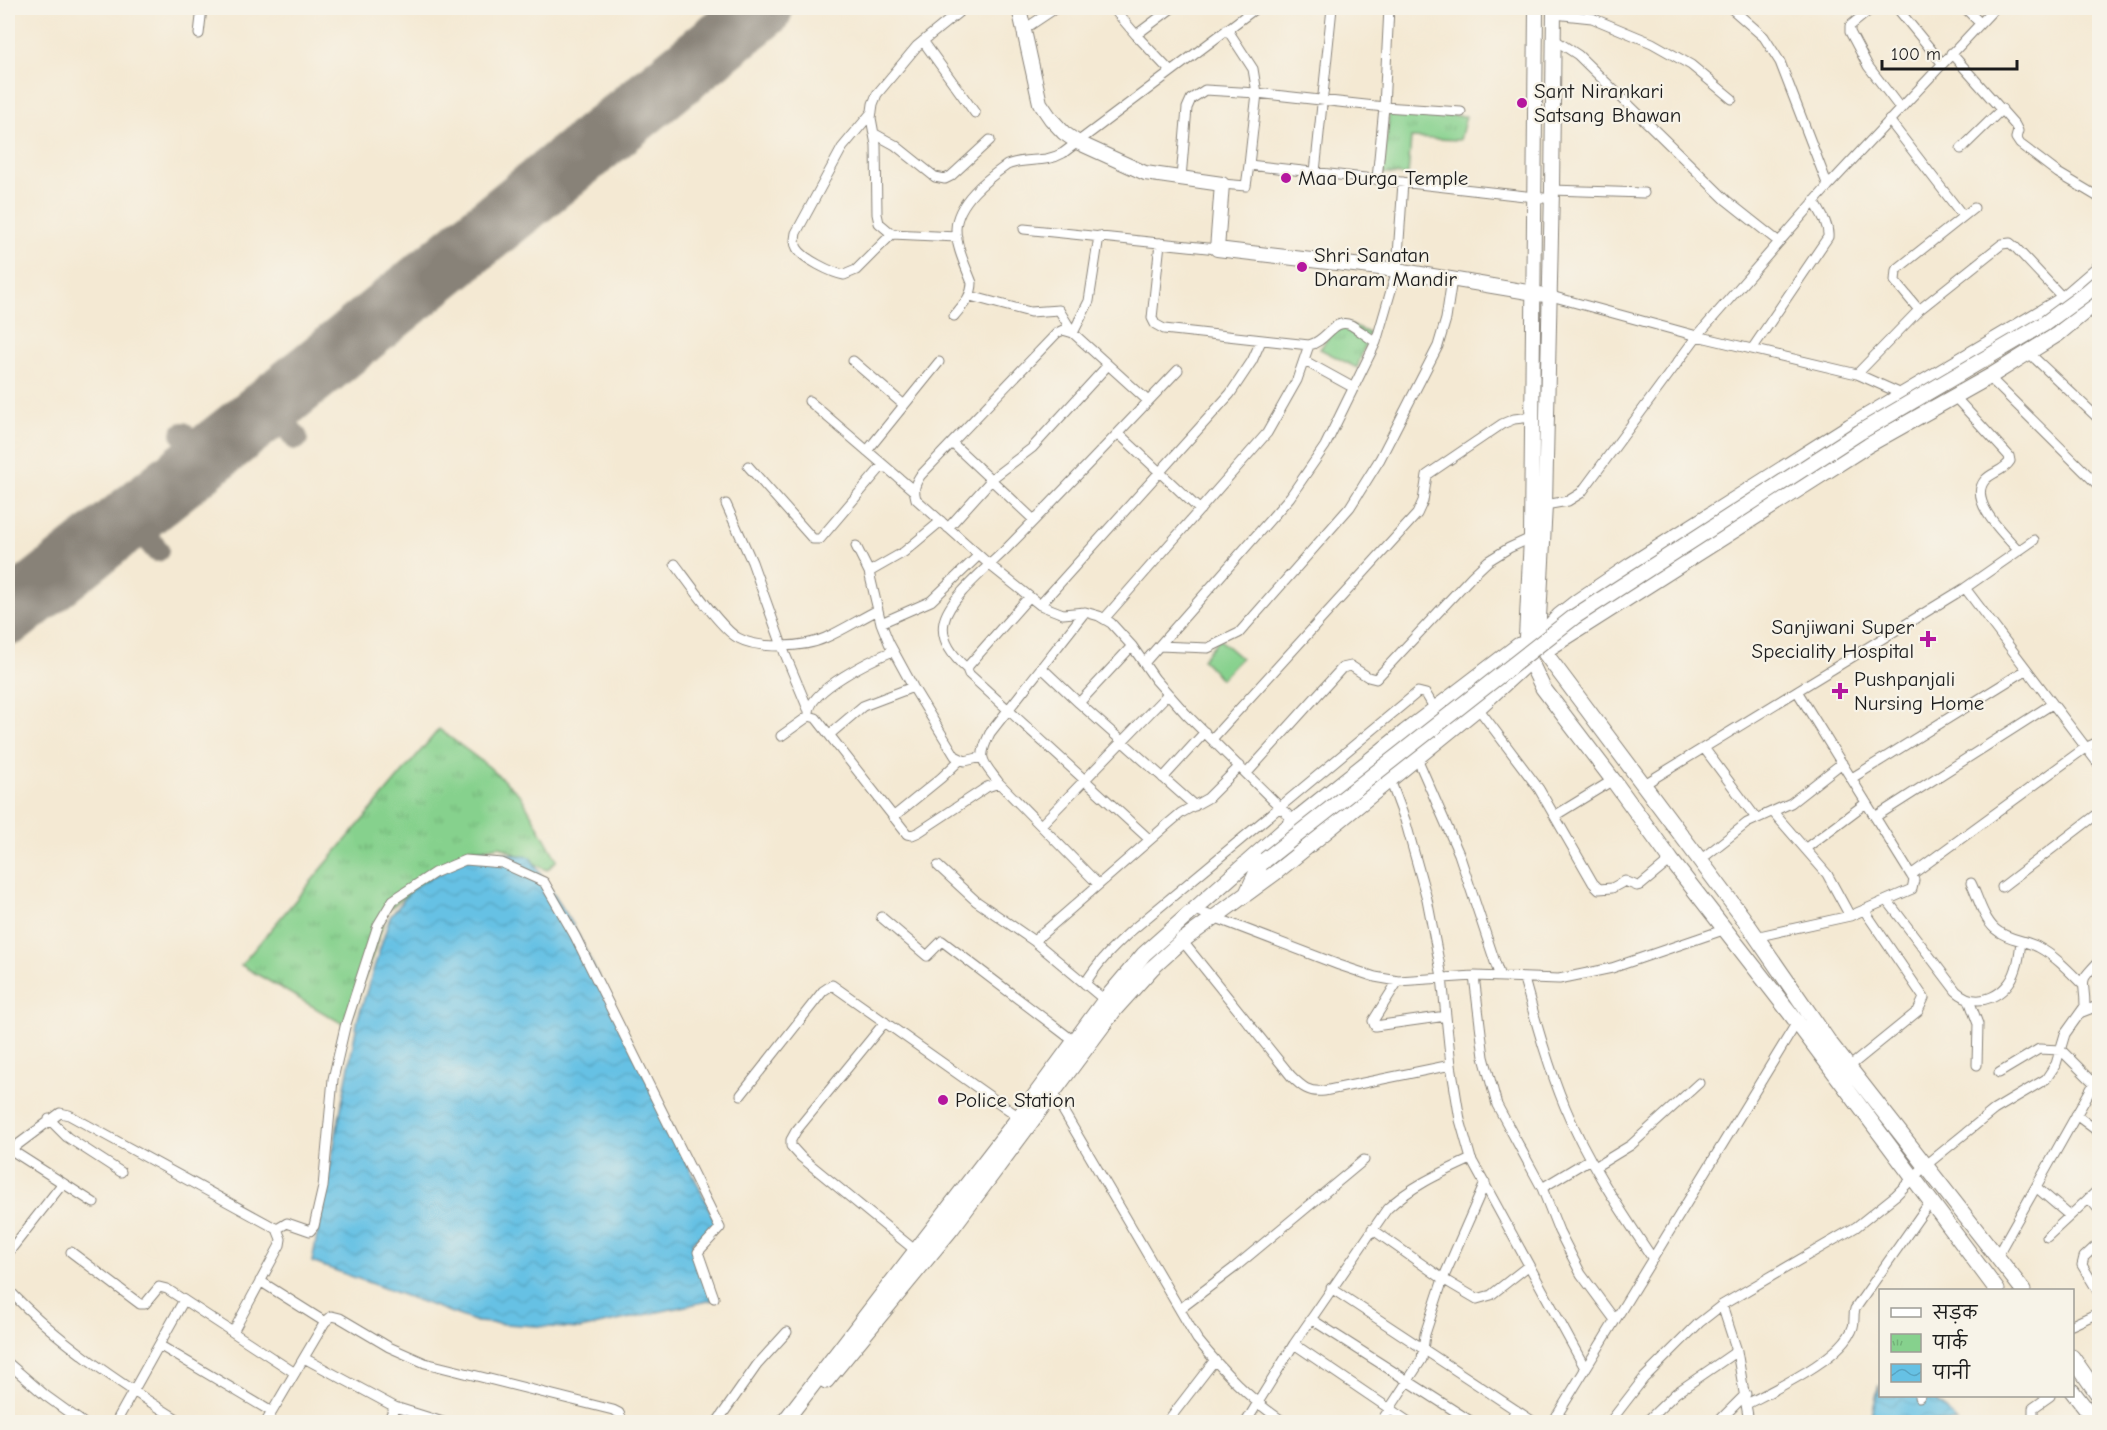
<svg xmlns="http://www.w3.org/2000/svg" width="2107" height="1430" font-family="'Comic Neue','Playpen Sans Deva',sans-serif">
	<style>
		.green { fill: #86d18d; stroke: #517654; stroke-width: 1.5 }
		.park { fill: url(#park-tufts); stroke: #517654; stroke-width: 1.5 }
		.water { fill: url(#water-waves); stroke: #416e80; stroke-width: 1.5 }
		.lines { fill: none; stroke-linecap: round; stroke-linejoin: round }
		.taxiway { stroke: #888278; stroke-width: 24 }
		.runway { stroke: #888278; stroke-width: 62 }
		.street-casing { stroke: #888278; stroke-width: 11 }
		.secondary-casing { stroke: #888278; stroke-width: 16 }
		.primary-casing { stroke: #888278; stroke-width: 17 }
		.street { stroke: #fff; stroke-width: 9 }
		.secondary { stroke: #fff; stroke-width: 14 }
		.primary { stroke: #fff; stroke-width: 15 }
		.primary-bridge-casing { stroke: #888278; stroke-width: 17; stroke-linecap: butt }
		.primary-bridge { stroke: #fff; stroke-width: 15 }
		.poi-dot { fill: #b5179e; stroke: #f7f3e8; stroke-width: 2 }
		.labels { text-anchor: middle; stroke-width: 4.5; stroke-linejoin: round; paint-order: stroke }
		.poi-label { font-size: 21px; fill: #1c1c1c; stroke: #f7f3e8; text-anchor: start }
	</style>
	<defs>
		<pattern id="park-tufts" width="24" height="20" patternUnits="userSpaceOnUse" patternTransform="scale(1.5)"><rect width="24" height="20" fill="#86d18d"/><path d="M3 7l-1-3M5 7V3M7 7l1-3M15 17l-1-3M17 17v-4M19 17l1-3" fill="none" stroke="#73b379"/></pattern>
		<pattern id="water-waves" width="16" height="10" patternUnits="userSpaceOnUse" patternTransform="scale(1.5)"><rect width="16" height="10" fill="#66c1e4"/><path d="M0 5q4-4 8 0t8 0" fill="none" stroke="#58a5c3"/></pattern>
	</defs>
	<rect width="100%" height="100%" fill="#f7f3e8"/>
	<filter id="ink" filterUnits="userSpaceOnUse"><feTurbulence type="fractalNoise" baseFrequency=".0167" numOctaves="2"/><feDisplacementMap in="SourceGraphic" scale="12" xChannelSelector="R" yChannelSelector="G"/><feConvolveMatrix kernelMatrix="1 2 1 2 8 2 1 2 1" color-interpolation-filters="sRGB"/></filter>
	<filter id="wash" filterUnits="userSpaceOnUse"><feTurbulence type="fractalNoise" baseFrequency=".008" numOctaves="4" result="noise"/><feDisplacementMap in="SourceGraphic" scale="24" xChannelSelector="R" yChannelSelector="G"/><feGaussianBlur stdDeviation="1.35" result="paint"/><feColorMatrix in="noise" values="0 0 0 0 0 0 0 0 0 0 0 0 0 0 0 0 0 1.4 0 .05"/><feComposite in="paint" operator="in"/></filter>
	<g filter="url(#wash)">
		<rect width="100%" height="100%" fill="#f4e9d3"/>
		<path class="green" d="M1219,639L1241,658L1221,679L1202,659Z"/>
		<path class="park" d="M1389,113L1466,116L1460,140L1411,138L1408,175L1383,174Z
			M1340,321L1369,333L1357,368L1320,349Z
			M439,729L488,766L521,796L557,860L547,870L500,846L458,854L388,910L348,1027L241,965Z"/>
		<path class="water" d="M481,850L530,857L574,926L718,1227L692,1242L713,1300L580,1329L477,1322L312,1262L358,1018L390,917L414,887Z
			M1879,1385L1880,1396H1933L1957,1422H1870Z"/>
		<g class="lines">
			<path class="taxiway" d="M271,406L296,438
				M183,434L205,458
				M129,517L157,550"/>
			<path class="runway" d="M8,615L271,406L762,8"/>
		</g>
	</g>
	<g filter="url(#ink)">
		<g class="lines">
			<g class="street-casing">
				<path id="street" d="M1113,8L1136,35L1170,71
					M1731,8L1764,37L1780,62L1828,186
					M1872,8L1850,26V32L1868,66L1900,108
					M1897,8L1942,63
					M1965,8L1980,23
					M1554,14L1592,18L1652,43L1691,65L1732,99
					M1023,30L1056,8
					M199,34L202,8
					M1136,35L1172,8
					M1555,40L1578,55L1726,200L1779,242
					M923,41L975,113
					M1951,53L2015,125L2018,131L2016,138L2020,144L2058,173L2100,198
					M872,112L842,148L796,233C795,239 794,243 797,248C802,258 832,273 844,275L856,270L892,234
					M1889,120L1963,216
					M875,134L895,145L935,177L945,179L951,176L990,140
					M1961,149L2002,109
					M1249,165L1257,93L1384,107L1461,112
					M1315,172L1332,8
					M1181,178L1187,108L1191,99L1205,90L1257,93L1253,69L1227,29
					M1377,179L1384,107L1389,8
					M1222,184L1246,186L1249,165L1552,199
					M1552,190L1644,193
					M1024,229L1217,249
					M957,237L892,234L879,223L877,214L876,145L871,118L873,104L877,94L917,46L964,8
					M1160,243L1152,318L1155,324L1164,329L1309,345C1327,342 1333,317 1351,325C1359,330 1368,337 1376,342
					M970,296L1030,312L1059,310L1073,333L1089,301L1099,236
					M1551,296L1697,336L1857,374L1933,408
					M1919,310L1895,281L1896,270L1974,208
					M954,316C962,306 972,297 972,283C966,267 956,247 956,229C957,202 987,179 1007,165C1026,157 1044,164 1063,153L1256,8
					M1752,349L1828,237C1829,224 1820,212 1814,201
					M2028,352L2100,420
					M853,361L904,405
					M1305,361L1354,388
					M1857,374L1919,310L2002,244L2010,243L2016,248L2064,299
					M1989,377L2100,487
					M1954,396L2009,456L2010,461C2004,471 1992,472 1985,480C1967,501 2006,536 2019,551
					M809,401L914,491
					M1148,401L1073,333L1063,330L1057,333L920,476C915,484 913,489 916,499L991,566L1040,605L1063,614L1085,612L1099,616L1111,623L1132,646L1155,679L1186,714L1294,821
					M1118,433L1200,510
					M952,443L1034,520
					M867,451L939,362
					M748,466L813,539H820L883,465
					M726,504L752,562L785,654L808,709
					M1545,505L1568,501L1581,493L1697,336L1828,186L1995,8
					M948,528L994,477L1032,448L1108,365
					M856,546L869,572L881,623L889,643L913,687L955,756L965,761L982,757
					M675,564C688,581 721,629 738,638C758,649 804,648 825,638C843,630 860,619 878,610
					M869,572L904,552L941,521
					M1965,588L2034,540
					M1029,597L969,665L967,669L969,674L1149,839
					M1040,605L1230,394L1252,361L1261,341
					M1104,619L1267,433L1297,380L1309,345
					M881,623L931,601L979,555
					M1159,646L1208,648L1239,633L1350,507L1380,459L1438,346L1446,319L1452,279
					M1144,663L1290,497L1325,446L1376,342L1397,270L1403,182
					M1041,667L1079,703L1195,806
					M967,669C954,657 940,641 944,622C949,597 991,565 1009,546C1066,488 1122,429 1178,370
					M1797,691L1911,875L2085,748L2100,741
					M1079,703L1132,646
					M1478,708L1539,789L1593,883L1599,889L1612,888L1625,881L1637,886L1641,885L1671,860
					M809,713C809,690 873,659 893,651
					M830,734L863,706L913,687
					M781,736L809,716L816,718L907,834L912,835L919,832L987,787L999,783L1098,884
					M1212,739L1417,514L1423,501L1427,475L1502,424L1514,419L1532,417
					M1704,748L1756,818
					M1417,758L1459,854L1500,977
					M1247,773L1342,668L1351,666L1368,677L1376,679L1472,576L1488,561L1509,548L1535,536
					M1389,777L1405,820L1427,899L1442,977L1451,1065L1460,1120L1471,1159L1585,1368
					M1163,778L1205,732
					M1852,778L2026,670
					M999,783C982,760 977,760 990,733L1085,612
					M1643,785L1965,588L2100,766
					M1773,812L1827,874L1850,916
					M1556,815L1613,780
					M893,817L941,778L960,760
					M1875,817L2052,704
					M1041,825L1168,694
					M1806,848L1866,803
					M1699,861L1747,823L1791,803L1842,763
					M938,866L976,901L1034,941L1107,1002
					M1971,883C1978,897 1983,918 1995,929C2006,939 2024,940 2038,947C2055,956 2068,970 2081,983
					M2002,887L2100,812
					M1887,900L1956,991C1978,1011 2008,995 2016,969C2019,961 2020,950 2021,941
					M1193,909L1339,965L1375,977L1398,981L1474,976L1559,979L1612,968L1726,929
					M881,917L927,956L942,941L1075,1042
					M1755,937L1850,916L1912,889L1914,880L1911,875
					M1180,938L1291,1076C1302,1087 1309,1093 1324,1091L1451,1065
					M1034,941L1168,824L1181,813L1208,798L1240,766
					M1474,976L1484,1057L1497,1105L1542,1188L1559,1231L1581,1274L1615,1320
					M1524,979C1536,1022 1548,1066 1565,1107C1587,1161 1621,1211 1653,1259
					M1398,981L1373,1021L1375,1026L1446,1016
					M1085,984C1097,963 1113,948 1131,931L1418,692L1426,694L1435,709
					M1969,1000L1978,1024L1977,1065
					M2082,1012L2100,1005
					M885,1022L796,1131L791,1140V1146L801,1157L916,1251
					M1849,1067L1918,1011L1924,998L1864,910
					M1999,1073L2039,1049L2061,1050L2093,1082
					M1051,1090L1197,1339C1223,1371 1249,1399 1284,1422
					M741,1095L823,991L832,985L1019,1117
					M2076,1115L2100,1133
					M49,1119L67,1137L121,1172
					M11,1150L94,1203
					M8,1152L60,1113L69,1115L277,1229L281,1239L280,1245L233,1332
					M1595,1167L1631,1145L1699,1083
					M2036,1187L2070,1216
					M1542,1188L1590,1159
					M2089,1198L2100,1211
					M277,1229L287,1223L310,1231L314,1226L323,1187L333,1079L345,1027L378,925L393,900L434,873L465,860L502,863L544,882L575,936L720,1228L698,1252L714,1298
					M1372,1229L1443,1279L1477,1299L1491,1295L1528,1266
					M2047,1237L2099,1189
					M2100,1242L2084,1257L2082,1265L2100,1295
					M71,1252L140,1304H145L159,1287L167,1289L295,1373
					M8,1253L63,1183
					M1997,1256L2100,1073
					M260,1281L325,1322
					M1331,1288L1534,1422
					M8,1289C56,1341 122,1385 182,1422
					M1722,1305L1737,1351L1749,1422
					M1180,1309L1234,1268L1364,1160
					M1311,1319L1472,1422
					M2072,1325L2100,1312
					M1294,1344L1409,1422
					M159,1345L272,1412
					M304,1358L395,1407L443,1422
					M8,1363L46,1396L82,1422
					M1919,1397L1920,1396
					M1747,1404C1775,1389 1843,1358 1853,1327C1855,1321 1853,1315 1855,1309L1930,1202
					M1557,1415L1568,1422
					M116,1422L184,1300
					M266,1422L325,1322L332,1316L340,1318L389,1347L425,1363L613,1410L619,1413L623,1422
					M387,1422L395,1407
					M717,1422L757,1365L787,1332
					M1167,1422L1214,1361
					M1246,1422L1294,1344L1387,1209C1411,1186 1441,1173 1471,1159
					M1381,1422L1422,1359L1425,1334L1443,1279L1485,1183
					M1509,1422L1516,1410
					M1553,1422L1799,1019
					M1610,1422L1644,1378L1699,1323L1722,1305L1856,1227L1896,1195L1925,1166L1994,1110L2046,1079L2056,1064L2065,1034L2085,1006C2085,976 2076,985 2100,960
					M1646,1422L1676,1393L1737,1351
					M1718,1422L1746,1394
					M2036,1422L2033,1414V1408L2050,1396"/>
			</g>
			<g class="secondary-casing">
				<path id="secondary" d="M1019,8L1040,103L1051,119L1064,133L1077,142L1145,173L1222,184L1217,249L1397,270L1551,296
					M1538,636L1545,505L1552,190L1554,8
					M1526,637L1531,538L1536,8"/>
			</g>
			<g class="primary-casing">
				<path id="primary" d="M1540,637L1559,616L1578,601L1631,565L1850,426L2064,299L2100,268
					M1546,650L1868,445L1989,377L2058,334L2100,299
					M1545,653L1744,919L1829,1042L2023,1290
					M1531,663L1543,688L1613,780L1671,860L1790,1013L1997,1290
					M1247,893L1261,863
					M2072,1357L2100,1397
					M826,1381L952,1228L1115,1009L1152,968L1182,941L1275,873L1478,708L1528,662
					M2072,1391L2096,1422
					M784,1422L1019,1117L1105,1000L1144,954L1294,821L1405,732L1519,645"/>
			</g>
			<use href="#street" class="street"/>
			<use href="#secondary" class="secondary"/>
			<use href="#primary" class="primary"/>
			<g class="primary-bridge-casing">
				<path id="primary-bridge" d="M1265,860L1574,617L1860,432L2044,324L2085,294L2100,281"/>
			</g>
			<use href="#primary-bridge" class="primary-bridge"/>
		</g>
	</g>
	<g class="poi-dot">
		<circle cx="1522" cy="103" r="6"/>
		<circle cx="1286" cy="178" r="6"/>
		<circle cx="1302" cy="267" r="6"/>
		<path d="M1925 630h6v6h6v6h-6v6h-6v-6h-6v-6h6z"/>
		<path d="M1837 682h6v6h6v6h-6v6h-6v-6h-6v-6h6z"/>
		<circle cx="943" cy="1100" r="6"/>
	</g>
	<g class="labels">
		<g class="poi-label">
			<text x="1534" y="98">Sant Nirankari<tspan x="1534" dy="24">Satsang Bhawan</tspan></text>
			<text x="1298" y="185">Maa Durga Temple</text>
			<text x="1314" y="262">Shri Sanatan<tspan x="1314" dy="24">Dharam Mandir</tspan></text>
			<text x="1914" y="634" text-anchor="end">Sanjiwani Super<tspan x="1914" dy="24">Speciality Hospital</tspan></text>
			<text x="1854" y="686">Pushpanjali<tspan x="1854" dy="24">Nursing Home</tspan></text>
			<text x="955" y="1107">Police Station</text>
		</g>
	</g>
	<rect width="2107" height="1430" fill="none" stroke="#f7f3e8" stroke-width="30"/>
	<rect x="1879" y="1289" width="195" height="108" fill="#f7f3e8" stroke="#9f9d96" stroke-width="1.5"/>
	<rect x="1891" y="1308" width="30" height="9" fill="#ffffff" stroke="#9f9d96" stroke-width="1.5"/>
	<text x="1933" y="1319" font-size="18" fill="#1c1c1c">सड़क</text>
	<rect x="1891" y="1334" width="30" height="18" fill="url(#park-tufts)" stroke="#9f9d96" stroke-width="1.5"/>
	<text x="1933" y="1349" font-size="18" fill="#1c1c1c">पार्क</text>
	<rect x="1891" y="1364" width="30" height="18" fill="url(#water-waves)" stroke="#9f9d96" stroke-width="1.5"/>
	<text x="1933" y="1379" font-size="18" fill="#1c1c1c">पानी</text>
	<path d="M1882 60v9h135v-9" fill="none" stroke="#1c1c1c" stroke-width="3"/>
	<text x="1891" y="60" font-size="18" fill="#1c1c1c" stroke="#f7f3e8" stroke-width="4.5" paint-order="stroke">100 m</text>
</svg>
